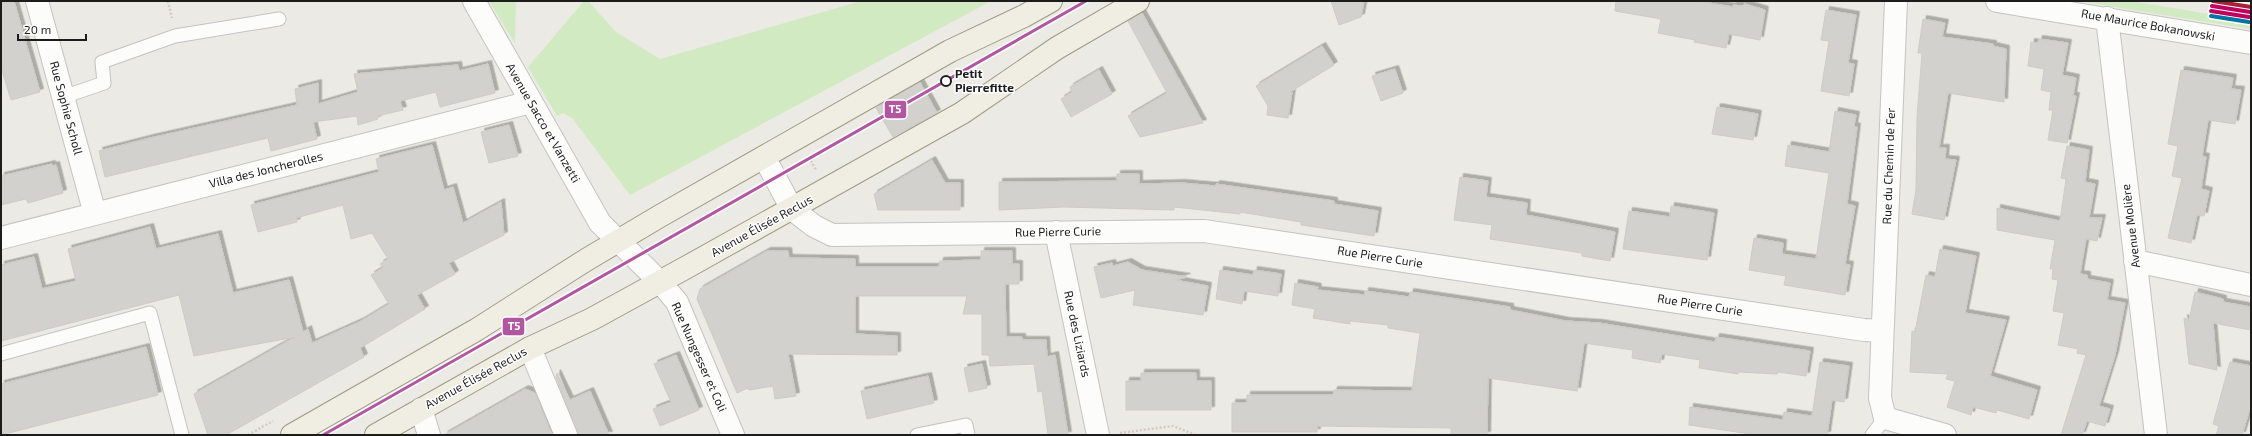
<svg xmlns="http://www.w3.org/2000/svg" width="2252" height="436" font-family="'Exo 2',sans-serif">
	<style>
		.grass { fill: #d2eac1 }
		.building { fill: #d3d1cd; stroke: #cecbc5; filter: url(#shadow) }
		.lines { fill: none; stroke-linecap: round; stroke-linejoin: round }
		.lane-casing { stroke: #c3c3c0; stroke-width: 15 }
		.street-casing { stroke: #c3c3c0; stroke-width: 24 }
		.primary-casing { stroke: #a09a81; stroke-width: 24 }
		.path { stroke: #d6c9c3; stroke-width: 2.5; stroke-dasharray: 2 2; stroke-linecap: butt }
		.lane { stroke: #fcfcfb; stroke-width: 13 }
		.street { stroke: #fcfcfb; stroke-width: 22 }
		.primary { stroke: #f0ede3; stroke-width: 22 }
		.rail-1-casing { stroke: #fff; stroke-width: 7 }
		.rail-2-casing { stroke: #fff; stroke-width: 7 }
		.rail-3-casing { stroke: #fff; stroke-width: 7 }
		.rail-4-casing { stroke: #fff; stroke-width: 7 }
		.rail-1 { stroke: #aa2135; stroke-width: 4 }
		.rail-2 { stroke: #bf005f; stroke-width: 4 }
		.rail-3 { stroke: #bf005f; stroke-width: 4 }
		.rail-4 { stroke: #0075a1; stroke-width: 4 }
		.tram-1-casing { stroke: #fff; stroke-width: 6 }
		.tram-1 { stroke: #b156a1; stroke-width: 3 }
		.stop-dot { fill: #fff; stroke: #1c1c1c; stroke-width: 2 }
		.labels { text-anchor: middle; stroke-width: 3; stroke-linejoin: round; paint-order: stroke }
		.street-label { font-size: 12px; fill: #1c1c1c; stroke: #fff }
		.stop-label { font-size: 12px; font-weight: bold; fill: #1c1c1c; stroke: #fff; text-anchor: start }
		.line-badge { stroke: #fff; stroke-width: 1.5 }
		.badge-label { font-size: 11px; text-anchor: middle; font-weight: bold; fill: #fff }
	</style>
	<defs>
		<filter id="shadow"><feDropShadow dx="3.5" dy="-3.5" stdDeviation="0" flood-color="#0004"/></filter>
	</defs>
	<rect width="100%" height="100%" fill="#ebeae4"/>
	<path class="grass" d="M489,1H516L515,43Z
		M584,1H588L616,32L660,59L861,1H991L630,195L572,118L563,113L557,116L528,67Z
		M2077,1H2131L2251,21V29Z"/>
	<path class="building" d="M1,1H14L40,92L11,100L1,67Z
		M1331,1H1364L1361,17L1339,25Z
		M1616,1H1697L1733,7V5L1742,6L1745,4L1765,10L1760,40L1729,34L1726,48L1694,42L1695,40L1658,33L1661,19L1615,11Z
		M1826,10L1856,15L1848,63L1854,64L1849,96L1821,91L1829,41L1821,40Z
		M1142,13L1185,90L1203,123L1140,137L1128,116L1167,93L1128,21Z
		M1923,19L1945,23L1942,37L1993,44V46L2006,49L2004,102L1948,93L1939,148H1946L1945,159L1956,160L1944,220L1912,214L1916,190L1917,117L1922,53H1918Z
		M2039,39L2068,43L2062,75L2076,78L2073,96H2076L2067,143L2048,140L2053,110H2049L2051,92L2041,90L2044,69L2028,66L2031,42L2038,43Z
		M1322,46L1334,65L1290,92H1292L1288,118L1267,115L1268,106L1256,86Z
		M488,64L495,93L440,107L436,92L400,101L403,110L377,116L378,119L358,125L357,116L313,122L317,139L271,151L268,138L105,177L99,151L150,138L297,105L295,89L318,83V104L358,92L354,74L458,65L459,71Z
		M1395,69L1403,93L1381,101L1372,76Z
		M1099,70L1112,94L1071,117L1061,99L1072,92L1070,87Z
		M2181,70L2233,78L2231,89L2241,90L2235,124L2208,120L2202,156L2206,157L2201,189L2209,191L2204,216L2197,215L2191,243L2168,238L2182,178L2172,176L2178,146L2168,144Z
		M920,82L937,113L893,137L876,108Z
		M1717,107L1758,114L1753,140L1712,134Z
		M1835,111L1856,115L1854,126L1857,127L1847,204L1855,206L1845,264L1850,265L1845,295L1784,285L1786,276L1749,270L1754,238L1783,243L1782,254L1816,259L1829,173L1785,166L1788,145L1829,152Z
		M509,125L518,156L489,163L481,132Z
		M432,145L444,190L453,187L463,223L501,202L504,235L449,263L455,274L417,295L425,309L360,348L364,357L226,435H208L194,394L295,337L194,356L179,295L1,341V265L34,257L42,289L76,281L68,249L150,227L156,249L218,234L233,293L289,280L303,332L308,329L312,343L361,321L389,304L371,275L383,268L380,264L388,259L372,233L351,239L343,205L296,218L297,222L258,232L251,205L379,172L376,159Z
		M2067,146L2089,150L2085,182L2095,184L2089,218H2102L2097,241L2086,239L2080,274L2087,275V279L2110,283L2107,300L2125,303L2115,355L2099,406L2110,409L2105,426L2087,421L2082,435H2061L2086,355L2077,353L2078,349L2058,345L2064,313L2053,311L2058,280L2052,279L2053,269H2050L2055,240L1997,230V208L2060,221L2066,179L2061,178Z
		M932,160L945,183H960V210H878L874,194Z
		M52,164V166L56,165L63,193L28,203L26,199L1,205V176Z
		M1117,174H1139V184L1182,183L1216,186V184L1334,201V204L1378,211L1374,236L1301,225V222L1240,212V214L1174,207V210L1064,207L999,210V182L1117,181Z
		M1460,177L1488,181L1486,197L1527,203L1526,215L1615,232L1610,261L1582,256V253L1490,239L1492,225L1454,220Z
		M1671,206L1714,213L1707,260L1623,249L1629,211L1670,217Z
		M1940,249L1976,256L1965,313L2006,320L1990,376L2037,390L2029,419L1997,410L1996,413L1973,407L1971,415L1947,407L1955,381L1946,379L1948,374L1910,372L1912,331L1915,332L1926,275L1935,277Z
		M767,251H788L789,258L855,259V267H939L940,261L981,260V251H1012V264H1019V284H1005L1006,337H1022V340H1046L1047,357L1055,355L1068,435H1048L1042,391L1038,392L1034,364L990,366L989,355H982V314H963L967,296H855V334L897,336V355L788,354L796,396L775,399L773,386L749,390L748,388L737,393L697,299L700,289Z
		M1128,262L1142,270L1187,277L1175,280L1208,286L1203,315L1133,305L1135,290L1101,298L1094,267L1112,263L1113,266Z
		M1220,270L1253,275L1254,270L1281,274L1278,296L1244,291L1242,304L1216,299Z
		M1295,283L1318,287L1317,290L1365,295V291L1409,297L1410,292L1510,307V310L1566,321L1599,323L1715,342L1716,337L1810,351L1806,376L1778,372L1777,374L1738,372V374L1699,368L1700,360L1662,354L1660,363L1632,358L1633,350L1584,343L1577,391L1488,378L1487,435H1451V428L1317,426V432H1232V403H1247V395H1333L1334,390L1412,391L1420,333L1388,328V325L1350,321V324L1313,318L1315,309L1292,305Z
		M2195,292L2223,299V302L2251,307V330L2213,323L2217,370L2189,364L2184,318L2189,320Z
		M146,347L158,395L1,435V384Z
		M676,355L699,410L660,426L653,409L671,402L654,364Z
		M1820,362L1849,366L1844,402L1832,400L1827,435H1757L1689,425L1690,407L1783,420L1784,412L1812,416Z
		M2230,362L2251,366V405L2242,435H2216L2219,426L2213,424Z
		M982,364L987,388L969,392L964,368Z
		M557,373L570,400L590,391L609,435H578L556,377Z
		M1141,373H1196V381H1211V410H1126V381H1141Z
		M928,376L934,403L867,419L861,391Z
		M525,389L535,393L552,435H444Z"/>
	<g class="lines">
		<g class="lane-casing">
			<path id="lane" d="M63,97L104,83L102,62L175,36L279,19
				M1,354L150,313L182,435
				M917,435L966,425L968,435
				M1872,435L1885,418"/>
		</g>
		<g class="street-casing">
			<path id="street" d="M37,1L95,214
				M474,1L600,223L660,282L677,302L733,435
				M1896,1L1880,398L1885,418L1945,435
				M1997,1L2251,43
				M2107,18L2156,435
				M764,157L792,209L814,226L832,235L1204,231L1864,330L1882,331
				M1056,232L1098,435
				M1,238L531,102
				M2135,261L2251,285
				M530,348L566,435
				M421,409L429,435"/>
		</g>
		<g class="primary-casing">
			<path id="primary" d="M292,435L476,330L586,260L660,216L950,51L1024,16L1051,1
				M376,435L530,348L592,319L687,267L962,113L1057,48L1138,1"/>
		</g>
		<path class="path" d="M168,1L172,18
			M809,157L816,170
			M1120,433L1173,426L1196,435
			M248,435L273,421
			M1655,435H1661"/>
		<use href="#lane" class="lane"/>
		<use href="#street" class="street"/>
		<use href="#primary" class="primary"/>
		<g class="rail-1-casing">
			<path id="rail-1" d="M2213,1L2251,7"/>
		</g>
		<g class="rail-2-casing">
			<path id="rail-2" d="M2212,6L2250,12"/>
		</g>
		<g class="rail-3-casing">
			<path id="rail-3" d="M2211,11L2249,17"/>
		</g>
		<g class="rail-4-casing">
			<path id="rail-4" d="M2211,16L2249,22"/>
		</g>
		<use href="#rail-1" class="rail-1"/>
		<use href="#rail-2" class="rail-2"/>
		<use href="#rail-3" class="rail-3"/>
		<use href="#rail-4" class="rail-4"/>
		<g class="tram-1-casing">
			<path id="tram-1" d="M323,435L1086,1"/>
		</g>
		<use href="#tram-1" class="tram-1"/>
	</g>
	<circle class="stop-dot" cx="946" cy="81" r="5"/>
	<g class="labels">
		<g class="street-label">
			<text transform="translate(2148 25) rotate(10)" y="4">Rue Maurice Bokanowski</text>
			<text transform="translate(66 108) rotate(75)" y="4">Rue Sophie Scholl</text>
			<text transform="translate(543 123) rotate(60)" y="4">Avenue Sacco et Vanzetti</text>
			<text transform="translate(1889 166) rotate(-88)" y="4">Rue du Chemin de Fer</text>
			<text transform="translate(266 170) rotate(-14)" y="4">Villa des Joncherolles</text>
			<text transform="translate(762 226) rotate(-29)" y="4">Avenue Élisée Reclus</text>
			<text transform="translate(2131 226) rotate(-97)" y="4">Avenue Molière</text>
			<text transform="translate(1058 232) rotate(-1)" y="4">Rue Pierre Curie</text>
			<text transform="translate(1380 257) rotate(9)" y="4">Rue Pierre Curie</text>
			<text transform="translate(1700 305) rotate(9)" y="4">Rue Pierre Curie</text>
			<text transform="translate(1077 334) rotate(78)" y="4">Rue des Liziards</text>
			<text transform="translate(699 357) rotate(66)" y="4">Rue Nungesser et Coli</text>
			<text transform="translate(476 378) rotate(-29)" y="4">Avenue Élisée Reclus</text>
		</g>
		<g class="stop-label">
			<text x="955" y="78">Petit<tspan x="955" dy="14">Pierrefitte</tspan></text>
		</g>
	</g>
	<g class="line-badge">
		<rect x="884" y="100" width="23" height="19" rx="4" fill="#b156a1"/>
		<rect x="502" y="317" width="23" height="19" rx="4" fill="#b156a1"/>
	</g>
	<g class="badge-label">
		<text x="895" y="113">T5</text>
		<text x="514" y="330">T5</text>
	</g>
	<rect width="2252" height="436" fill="none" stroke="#1c1c1c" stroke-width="4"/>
	<path d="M18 34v6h68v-6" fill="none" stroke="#1c1c1c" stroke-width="2"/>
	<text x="24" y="34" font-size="12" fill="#1c1c1c" stroke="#ffffff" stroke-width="3" paint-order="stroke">20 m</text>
</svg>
